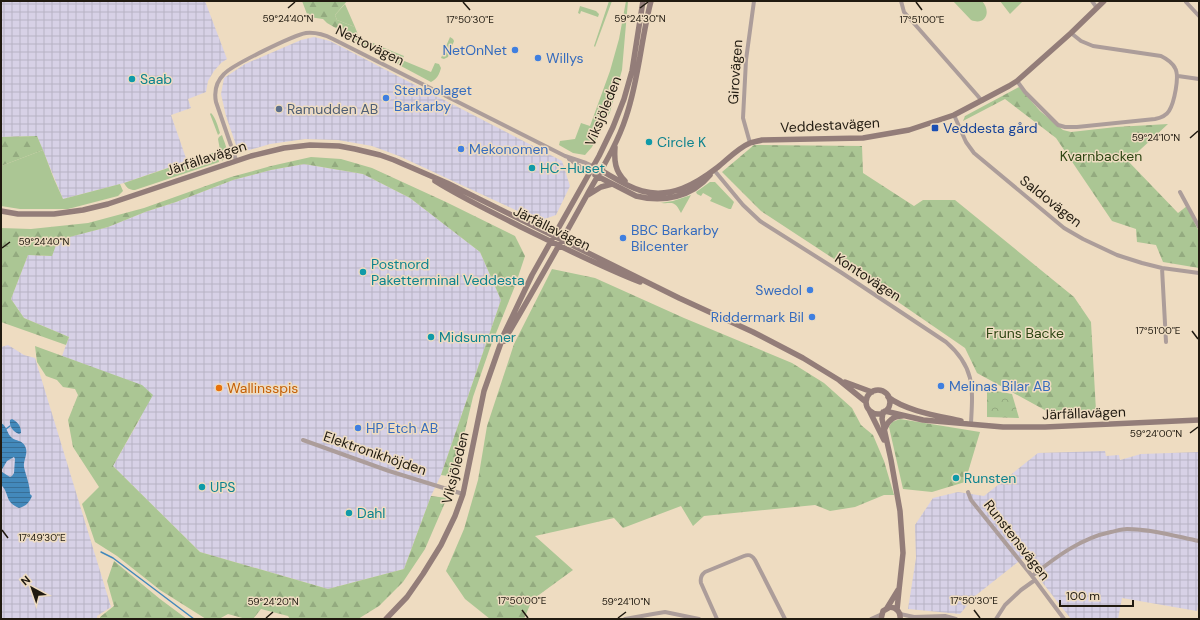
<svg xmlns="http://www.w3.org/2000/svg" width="1200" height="620" font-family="'DM Sans',sans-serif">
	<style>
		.industrial { fill: url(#industrial-grid) }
		.green { fill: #abc694 }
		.forest { fill: url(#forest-firs) }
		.park { fill: url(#park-crowns) }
		.water { fill: url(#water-rules); fill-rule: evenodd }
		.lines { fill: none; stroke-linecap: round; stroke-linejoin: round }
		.stream { stroke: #4389bb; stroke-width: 1.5 }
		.street { stroke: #ac9d9a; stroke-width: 4 }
		.secondary { stroke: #937d79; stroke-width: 5.5 }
		.ticks { fill: none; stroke: #201a10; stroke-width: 1.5 }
		.shop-dot { fill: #3f7fe0; stroke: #eedcc1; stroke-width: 1.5 }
		.culture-dot { fill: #0f9aa8; stroke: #eedcc1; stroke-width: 1.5 }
		.service-dot { fill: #5c6f8a; stroke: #eedcc1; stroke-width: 1.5 }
		.transit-dot { fill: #1a4fb4; stroke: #eedcc1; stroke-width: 1.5 }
		.food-dot { fill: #e8710a; stroke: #eedcc1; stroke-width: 1.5 }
		.labels { text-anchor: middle; stroke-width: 3; stroke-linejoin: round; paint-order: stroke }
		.street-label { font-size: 14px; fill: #201a10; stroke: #eedcc1 }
		.shop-label { font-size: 14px; fill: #366cbe; stroke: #eedcc1; text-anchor: start }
		.culture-label { font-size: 14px; fill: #0d838f; stroke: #eedcc1; text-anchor: start }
		.service-label { font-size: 14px; fill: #4e5e75; stroke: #eedcc1; text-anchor: start }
		.transit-label { font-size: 14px; fill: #164399; stroke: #eedcc1; text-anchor: start }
		.park-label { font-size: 14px; fill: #2d4512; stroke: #eedcc1 }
		.food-label { font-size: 14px; fill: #c56008; stroke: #eedcc1; text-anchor: start }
		.ticks-label { font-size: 10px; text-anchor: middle; fill: #201a10; stroke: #eedcc1; stroke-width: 3; stroke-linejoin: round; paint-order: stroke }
	</style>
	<defs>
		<pattern id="industrial-grid" width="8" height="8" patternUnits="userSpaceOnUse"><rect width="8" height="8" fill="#d7d1e6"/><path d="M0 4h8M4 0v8" fill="none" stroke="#b8b3c4"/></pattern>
		<pattern id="forest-firs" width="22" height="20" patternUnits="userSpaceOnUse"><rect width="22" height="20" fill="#abc694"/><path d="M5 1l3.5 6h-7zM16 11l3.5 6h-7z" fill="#93aa7f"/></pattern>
		<pattern id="park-crowns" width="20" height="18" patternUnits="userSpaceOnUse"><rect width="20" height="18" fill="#abc694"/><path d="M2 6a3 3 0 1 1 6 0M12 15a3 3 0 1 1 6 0" fill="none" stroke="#93aa7f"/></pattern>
		<pattern id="water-rules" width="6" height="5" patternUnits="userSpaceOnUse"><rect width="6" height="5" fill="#4389bb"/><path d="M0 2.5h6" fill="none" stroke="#386f97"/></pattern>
	</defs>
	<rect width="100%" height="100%" fill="#eedcc1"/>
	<path class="industrial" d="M3,1H205L227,59L221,63L214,71L208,81L206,92L188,99L191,108L171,115L187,161L124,183L63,199L37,136L1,137V2Z
		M314,37L330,41L562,161L570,186L556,215L539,221L399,156L372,146L338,140L305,139L270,144L246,151L236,145L226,116L221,94L224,78L245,64L301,40Z
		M304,164L363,174L410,198L480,252L501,300L441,475L431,496L404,569L328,589L200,552L113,466L141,417V385L62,356L69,337L24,318L11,299L28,255L52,256L57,240L108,227L145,212L176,202L233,180L271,170Z
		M8,345L24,355L35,358L111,607L97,616V619H1V347Z
		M1105,451L1106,456L1119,455L1120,460L1141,454L1199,452V601L1197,611L1122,598L1118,619H1071L1023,558L975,596L960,614L908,609L916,558L915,525L933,498L958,492L984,496L1038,453Z"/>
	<path class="green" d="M609,1H612L595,47L594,46Z
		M626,1H628L622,70L610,112L592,147L585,155L573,153L559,145L560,141L575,139L581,123L590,126L610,71L619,39Z
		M953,1H982C992,12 985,26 971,20Z
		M1000,1H1023L1010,14Z
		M345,4L355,27L337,20L335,15Z
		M580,6L596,11L599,14L598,17L581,11L580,14L578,13Z
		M359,37C374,43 388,50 404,56L402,60L431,72L435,63L439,64L441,68C439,75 437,79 431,82L356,42L353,38Z
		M450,37L453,39L454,41L448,57L444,59L441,58Z
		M211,113C216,118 218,127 220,133L218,135L210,114Z
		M222,135C225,145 231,153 222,161L218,139L219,137Z
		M43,150L54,179L63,199L120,184L123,191L118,196L68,209H20L1,206V166Z
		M218,151L219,162L135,190C129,190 127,188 124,183Z
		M710,182H715L734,202L731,209H729L710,201L712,198L703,193L701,196L697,194L696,192Z
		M691,195L681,213C674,199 672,204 660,203L673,201Z"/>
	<path class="forest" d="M302,1H347L335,15L337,20L355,27L359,37L353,38L327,23L323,19L309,17L307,14Z
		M1019,87L1040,111L1063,130L1071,132L1116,127L1168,124L1128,161L1178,213L1187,206L1199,232V268L1163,262L1156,245L1137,242L1136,229L1112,221L1056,138L1005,99L963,121L965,116Z
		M37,136L43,150L1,166V137Z
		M754,145L862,146L863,173L914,206L923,200H955L1074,297L1091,322L1096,411L1052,414L977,373L965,348L869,282L761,211L722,172Z
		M311,157L341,159L372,168L446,202L515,236L525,256L515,286L490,348L473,397L454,477L441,475L501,300L480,252L410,198L363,174L304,164L271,170L233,180L176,202L145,212L108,227L58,240L52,256L28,255L11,299L24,318L69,337L66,345L1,322V228L31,229L88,223L144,208L231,177L271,166Z
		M552,269L595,278L684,318L792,363L824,383L852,408L861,425L873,435L884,461L894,495H884L855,507L830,511L815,505L704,516L693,526L681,506L623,528L614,518L580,526L535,536L573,570L532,600L524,619H490L465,599L446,571L464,529L478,480L487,426L514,344Z
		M35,346L142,385L153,395L113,466L200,552L328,589L404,569L431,496L447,498L425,549L403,582L379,606L358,619H290L288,616L261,609L253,619H246L228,614L219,619H206L160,590L117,556L95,542L82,504L99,487L73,447L68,420L78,395L75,389L63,387L57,380L46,376L37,362Z
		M900,419L980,432L965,482L932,492L903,489L889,427L892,422Z
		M114,561L160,599L187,619H100V617L114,606L107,581Z"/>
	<path class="park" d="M987,389L1012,394L1019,418L987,417Z"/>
	<path class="water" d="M12,419C18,422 21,426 21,433L19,434C13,432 9,426 10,420Z
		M1,423C7,426 7,434 12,438C16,441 22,440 25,446C29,453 23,460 24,467C26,476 30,485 30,494L32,496C29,503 26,506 19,508C4,502 10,493 1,485ZM14,457L15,459L14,473L12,476L10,477L2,472L1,471L7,461Z"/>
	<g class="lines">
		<path class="stream" d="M6,429L10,426
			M101,552L113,558L194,619"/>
		<path class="street" d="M901,1L904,12L977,95L982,101
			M1092,1L1097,8
			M1187,1L1186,2L1199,16
			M1178,76L1199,79
			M1017,81L1025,92L1058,125L1065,127H1077L1155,119C1160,118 1166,116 1169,111C1174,103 1180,76 1175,68C1172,62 1167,59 1161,56L1093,46L1081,41L1071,33
			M954,115L966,142L974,153L1064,228L1083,239L1117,255L1142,263L1162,268L1199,273
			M750,143L743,118L746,60L754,1
			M569,159L589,173
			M236,160L216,102C214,92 216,82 224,74C232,65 294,35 306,33C316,32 325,35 333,39L565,156L586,163L593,166
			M714,170L743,205L760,221L842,273L946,342C975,367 973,388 971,423
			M1180,192L1199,227
			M1162,268L1166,342
			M303,440L389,471L463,494
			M968,492L971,500L1032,576L1064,619
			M1032,576C1056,557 1081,538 1111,532C1116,531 1122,529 1127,529C1151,529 1175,536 1199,541
			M900,614L914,617L945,616L956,619
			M625,619L653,614L665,612L699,619
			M717,619L701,583C700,578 701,575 705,572L744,556C749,554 752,555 755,560L785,619
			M871,619L882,614
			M996,619L1005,605L1021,590L1035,580"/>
		<path class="secondary" d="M615,147C614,161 615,171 625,181
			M593,166C609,174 625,186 642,191C671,199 696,184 718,167C728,159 738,148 750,143C753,142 758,141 762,140L863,138L909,130L954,115L1009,86L1017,81L1071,33L1104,1
			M595,175L636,196C663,203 692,197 710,175
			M435,181C462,198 492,212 521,227C560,246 599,266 640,282
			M588,195L601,187L612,184
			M1,211L18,214H54L83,210L108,204L251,156L284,148L310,145L339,146L355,149L380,155L394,160L447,183L679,298L753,332L803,358L839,380L866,402
			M504,341C532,293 560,244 587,195C601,170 617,145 626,117C639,79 641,39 651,1
			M845,382L872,392
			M866 402a12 12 0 1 1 24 0a12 12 0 1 1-24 0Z
			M888,397C906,411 939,416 961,421
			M869,410L884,440
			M885,411L923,420L1003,427H1045L1199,420
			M883,412L882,419L891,460L900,511L903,553L899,590L897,610
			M884,431C887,422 893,416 902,416
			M887,608L898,590
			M386,619L407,597L423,574L441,545L455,516L463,494L484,391L504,334L532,275L599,156L613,127L624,99L632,71L643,1
			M881,619L883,611L890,607C897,608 901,612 900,619"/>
	</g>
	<path class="ticks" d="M463,2L470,10M916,2L922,10M288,8L295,2M640,8L648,2M1190,138L1198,131M2,248L10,242M1192,331L1198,339M1190,433L1198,427M2,530L8,538M522,610L528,618M974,610L980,618M266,618L273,612M618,618L626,612"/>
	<g class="shop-dot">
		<circle cx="515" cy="50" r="4"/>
		<circle cx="538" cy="58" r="4"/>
		<circle cx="386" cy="98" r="4"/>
		<circle cx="461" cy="149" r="4"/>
		<circle cx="623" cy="238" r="4"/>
		<circle cx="810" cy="290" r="4"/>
		<circle cx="812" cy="317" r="4"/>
		<circle cx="941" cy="386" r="4"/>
		<circle cx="358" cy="428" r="4"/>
	</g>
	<g class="culture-dot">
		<circle cx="132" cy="79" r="4"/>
		<circle cx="649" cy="142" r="4"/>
		<circle cx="532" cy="168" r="4"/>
		<circle cx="363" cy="272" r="4"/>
		<circle cx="431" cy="337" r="4"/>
		<circle cx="956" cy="478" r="4"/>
		<circle cx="202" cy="487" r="4"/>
		<circle cx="349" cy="513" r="4"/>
	</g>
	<circle class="service-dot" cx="279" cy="109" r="4"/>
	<rect class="transit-dot" x="931" y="124" width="8" height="8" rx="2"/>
	<circle class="food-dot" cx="219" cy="388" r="4"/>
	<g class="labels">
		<g class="street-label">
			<text transform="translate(370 45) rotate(26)" y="5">Nettovägen</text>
			<text transform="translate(735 72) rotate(-86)" y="5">Girovägen</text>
			<text transform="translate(603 111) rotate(-68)" y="5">Viksjöleden</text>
			<text transform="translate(830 125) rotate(-3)" y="5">Veddestavägen</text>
			<text transform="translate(206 158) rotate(-18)" y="5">Järfällavägen</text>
			<text transform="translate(1051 201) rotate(38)" y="5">Saldovägen</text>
			<text transform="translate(552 228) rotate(26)" y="5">Järfällavägen</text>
			<text transform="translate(868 277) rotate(33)" y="5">Kontovägen</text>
			<text transform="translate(1084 413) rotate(-2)" y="5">Järfällavägen</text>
			<text transform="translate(375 453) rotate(19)" y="5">Elektronikhöjden</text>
			<text transform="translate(455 468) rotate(-76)" y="5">Viksjöleden</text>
			<text transform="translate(1017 540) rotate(52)" y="5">Runstensvägen</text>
		</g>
		<g class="shop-label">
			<text x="507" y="55" text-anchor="end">NetOnNet</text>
			<text x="546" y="63">Willys</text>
			<text x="394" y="95">Stenbolaget<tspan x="394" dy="16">Barkarby</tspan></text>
			<text x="469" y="154">Mekonomen</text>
			<text x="631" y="235">BBC Barkarby<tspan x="631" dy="16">Bilcenter</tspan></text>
			<text x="802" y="295" text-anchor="end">Swedol</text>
			<text x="804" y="322" text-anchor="end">Riddermark Bil</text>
			<text x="949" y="391">Melinas Bilar AB</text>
			<text x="366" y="433">HP Etch AB</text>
		</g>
		<g class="culture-label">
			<text x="140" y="84">Saab</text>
			<text x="657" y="147">Circle K</text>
			<text x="540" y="173">HC-Huset</text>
			<text x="371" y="269">Postnord<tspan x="371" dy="16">Paketterminal Veddesta</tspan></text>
			<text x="439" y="342">Midsummer</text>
			<text x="964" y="483">Runsten</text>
			<text x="210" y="492">UPS</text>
			<text x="357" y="518">Dahl</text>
		</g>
		<g class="service-label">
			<text x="287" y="114">Ramudden AB</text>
		</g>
		<g class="transit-label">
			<text x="943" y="133">Veddesta gård</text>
		</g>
		<g class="park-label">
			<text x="1101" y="161">Kvarnbacken</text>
			<text x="1025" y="338">Fruns Backe</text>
		</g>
		<g class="food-label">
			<text x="227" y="393">Wallinsspis</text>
		</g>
	</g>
	<g class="ticks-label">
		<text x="288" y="22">59°24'40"N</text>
		<text x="640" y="22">59°24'30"N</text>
		<text x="470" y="23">17°50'30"E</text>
		<text x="922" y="23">17°51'00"E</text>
		<text x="1156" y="141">59°24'10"N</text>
		<text x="44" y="245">59°24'40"N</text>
		<text x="1158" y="334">17°51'00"E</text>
		<text x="1156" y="437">59°24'00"N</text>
		<text x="42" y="541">17°49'30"E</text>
		<text x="522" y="604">17°50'00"E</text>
		<text x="974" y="604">17°50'30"E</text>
		<text x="273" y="605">59°24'20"N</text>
		<text x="626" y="605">59°24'10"N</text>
	</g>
	<rect width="1200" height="620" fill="none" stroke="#201a10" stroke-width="4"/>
	<g transform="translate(32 588) rotate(320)" stroke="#eedcc1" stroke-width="3" paint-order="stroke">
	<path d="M0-3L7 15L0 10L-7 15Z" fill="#201a10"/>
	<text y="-6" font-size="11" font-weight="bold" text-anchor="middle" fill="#201a10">N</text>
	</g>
	<path d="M1060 600v6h73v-6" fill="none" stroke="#201a10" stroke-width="2"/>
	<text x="1066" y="600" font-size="12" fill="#201a10" stroke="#eedcc1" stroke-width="3" paint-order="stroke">100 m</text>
</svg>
